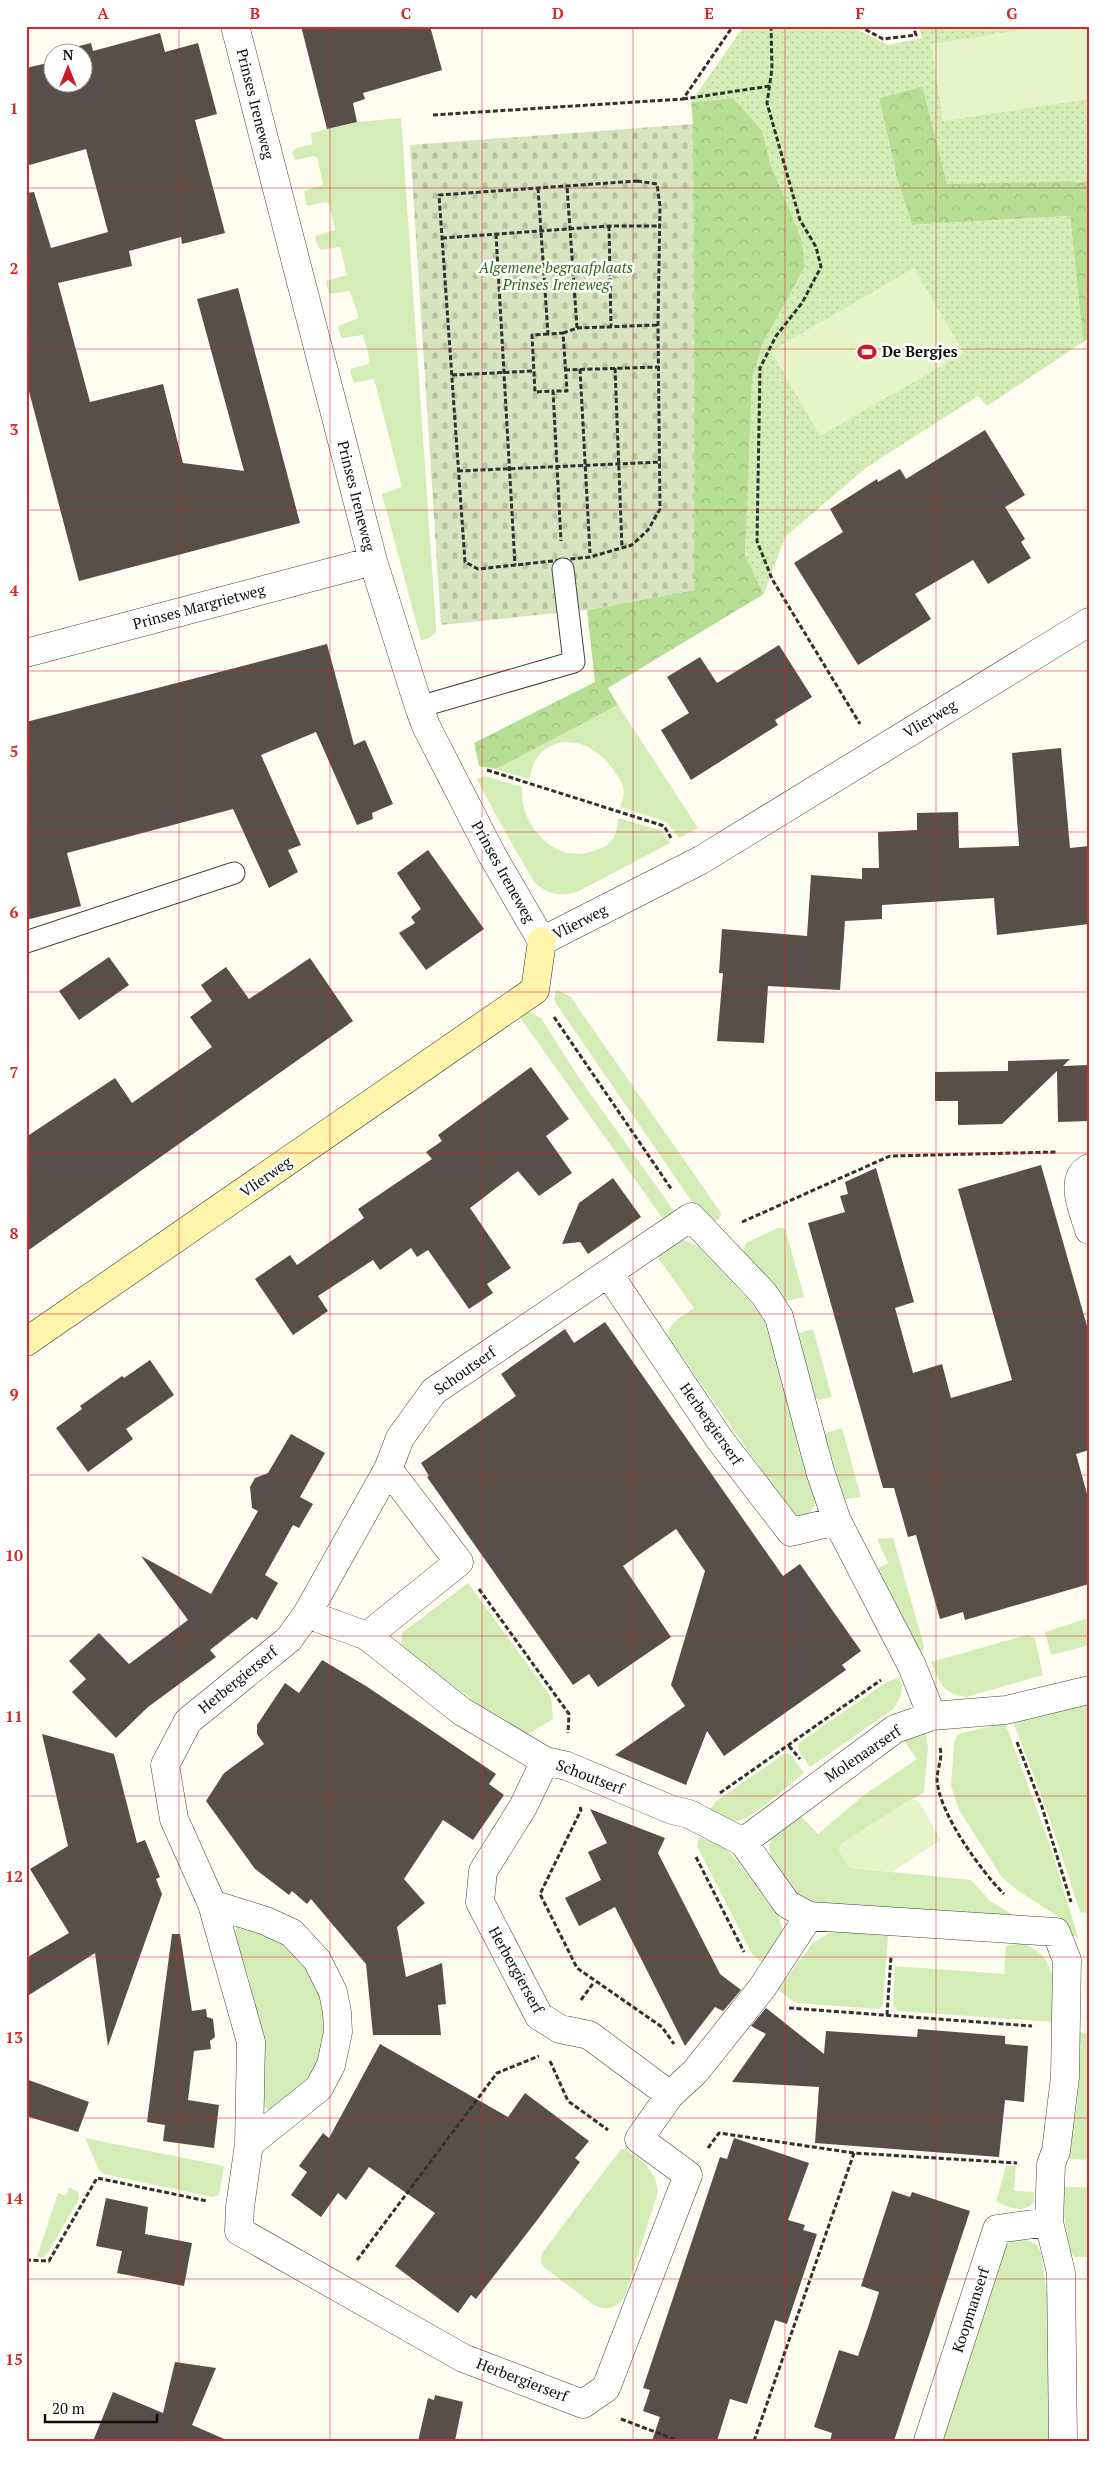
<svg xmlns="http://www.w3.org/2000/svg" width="1115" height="2467" font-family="'PT Serif',serif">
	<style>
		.grass { fill: #d4edb6 }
		.forest { fill: url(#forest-crowns) }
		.cemetery { fill: url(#cemetery-stones) }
		.park { fill: url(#park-dots) }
		.pitch { fill: #e6f4c9 }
		.building { fill: #584f4a }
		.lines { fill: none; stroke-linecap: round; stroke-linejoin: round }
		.lane-casing { stroke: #424242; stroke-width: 23 }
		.street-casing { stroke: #424242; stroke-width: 29 }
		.secondary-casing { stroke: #313131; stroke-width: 29 }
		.path { stroke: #313131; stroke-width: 3; stroke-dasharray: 5 2.5; stroke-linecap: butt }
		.lane { stroke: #fff; stroke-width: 21 }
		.street { stroke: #fff; stroke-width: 28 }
		.secondary { stroke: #fff4ac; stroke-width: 28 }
		.grid { fill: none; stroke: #d62828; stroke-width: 1; stroke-opacity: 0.55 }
		.labels { text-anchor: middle; stroke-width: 5; stroke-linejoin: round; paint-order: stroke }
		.street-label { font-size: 15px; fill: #0f0f0f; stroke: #fff }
		.park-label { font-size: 15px; font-style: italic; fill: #2c6c19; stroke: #fff }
		.poi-label { font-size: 15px; font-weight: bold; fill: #0f0f0f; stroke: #fff; text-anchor: start }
		.neatline { fill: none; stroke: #d62828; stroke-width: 2 }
		.grid-label { font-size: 16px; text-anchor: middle; font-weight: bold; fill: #d62828 }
	</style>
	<defs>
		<pattern id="forest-crowns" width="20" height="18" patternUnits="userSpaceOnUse" patternTransform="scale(1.25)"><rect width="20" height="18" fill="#b7df94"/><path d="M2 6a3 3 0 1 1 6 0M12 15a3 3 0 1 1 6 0" fill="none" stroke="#9cbe7e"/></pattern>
		<pattern id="cemetery-stones" width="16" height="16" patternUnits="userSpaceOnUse" patternTransform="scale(1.25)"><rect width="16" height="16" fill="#d8e4bf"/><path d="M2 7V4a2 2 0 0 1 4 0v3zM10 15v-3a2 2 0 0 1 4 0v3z" fill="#b8c2a3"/></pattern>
		<pattern id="park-dots" width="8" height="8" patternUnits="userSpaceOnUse" patternTransform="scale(1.25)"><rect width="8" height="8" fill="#d4edb6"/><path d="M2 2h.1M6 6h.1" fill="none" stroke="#b5ca9b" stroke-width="1.8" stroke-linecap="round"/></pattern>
	</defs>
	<rect width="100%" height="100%" fill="#fffcf1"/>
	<path class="grass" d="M401,118L436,627V633L427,639L421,640L382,494L402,487L374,379L354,383L350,372L351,369L368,364L370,360L363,335L342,338L338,328L340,325L359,318L350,291L329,294L326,281L347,275L340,247L320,250L315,238L316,236L335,230L329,204L326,202L307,206L304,191L321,186L323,183L317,158L314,156L295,160L292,152L294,149L312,144L311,133L357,122Z
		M618,705L698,828L679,838L667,822L620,807C622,801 625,794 623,788C622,781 616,774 612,768C594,742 555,729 535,761C532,766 531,773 529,779L496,769Z
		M485,776L522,787C519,824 554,865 593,851C600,849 607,847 612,840C617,835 617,825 619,818L662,831L670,843L579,891C566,896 551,896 539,886C532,881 528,871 524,864C507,836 492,808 477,779Z
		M556,990L570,996L721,1213L720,1218L712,1224L695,1206L557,1005L554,1000Z
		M528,1011L541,1018L577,1075L674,1211L663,1219L519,1016Z
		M778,1228H783L786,1231L804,1297L786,1301L743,1253L746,1243Z
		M684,1240L698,1246L763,1316L817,1500C812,1512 807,1519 794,1516L669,1338C666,1323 684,1316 694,1308L656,1255L678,1241Z
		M813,1329L832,1397L819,1400L812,1395L797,1337L799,1333Z
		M842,1428L861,1497L845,1499L825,1438L826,1433Z
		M893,1538L924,1646L923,1650L917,1654L877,1569L888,1563L877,1539Z
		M468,1583L551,1697L553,1719L523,1737L401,1648L402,1633Z
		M1089,1618V1645L1051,1655L1045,1632Z
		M1027,1635L1035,1638L1043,1675L966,1697C942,1694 940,1682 931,1662Z
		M899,1677C905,1689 901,1699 893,1709L810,1767L798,1749L799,1743L885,1683Z
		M1089,1702V1913L1080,1912L1049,1817L1013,1721Z
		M1005,1723L1051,1848L1078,1937L1073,1936L1060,1918L1017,1890L1001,1876L959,1810L951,1786L954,1743L958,1734Z
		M925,1731L928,1747L924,1792L841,1844L839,1851L850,1868L971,1880L990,1901L1012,1914L1010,1916L812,1903C792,1894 756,1854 775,1832C780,1825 793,1820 801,1816L818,1834L864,1795L917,1759L902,1738Z
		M784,1754H790L804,1773C789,1784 754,1818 738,1821C728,1823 718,1818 708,1814L715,1802Z
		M699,1837L724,1847L736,1860L778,1916L783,1932L764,1965L752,1954L697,1846Z
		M242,1925L297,1949L328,2010L317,2071L269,2112L264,2105L262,2038L248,1976L234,1936L236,1929Z
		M832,1931L888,1936L883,2005L879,2009L796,2003L778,1990L813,1943Z
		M1022,1943C1060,1957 1053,1988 1054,2022L898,2011L893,2005L895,1966L1004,1974L1006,1946Z
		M1079,2032L1089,2034V2160L1069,2159L1067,2154L1077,2108Z
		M85,2138L224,2166L219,2195L212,2197L104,2174L99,2170Z
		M621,2149H626C643,2162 656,2170 658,2192L625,2296C616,2309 608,2311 594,2305L545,2268L541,2263L542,2253Z
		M1006,2166H1016L1014,2191L1034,2192V2202C1023,2215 1011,2207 996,2202Z
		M69,2187L78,2192L79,2199L47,2254L42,2258L37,2257L58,2193L66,2196Z
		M1065,2187H1089V2257H1075L1069,2252L1061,2192Z
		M1018,2239L1030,2241L1037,2245L1041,2252L1047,2295L1049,2441H940L1002,2251L1009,2243Z"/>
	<path class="forest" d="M922,86L1076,182L1089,181V338L1083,342L1070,216L912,225L897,179L879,98Z
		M733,98L762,130L771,165L802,240L805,267L762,345L745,555L764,594L608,688L618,705L496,769L479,766L474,743L595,682L587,610L694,590L693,124L691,102Z"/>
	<path class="cemetery" d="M693,124L694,590L587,610L441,625L410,145Z"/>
	<path class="park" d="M744,26H850L888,45L922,38L919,26H1089V181L947,184L922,86L879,98L897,179L912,225L1070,216L1083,342L987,406L978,396L867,467L785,537L764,594L745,555L752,379L762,345L805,267L802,240L771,165L762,130L733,98L691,102Z"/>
	<path class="pitch" d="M1045,26H1088L1089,99L943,121L931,44Z
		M914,268L964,353L820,436L771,351Z
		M909,1800H918L941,1840L892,1872L850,1868L839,1851L841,1844Z"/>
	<path class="building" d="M301,26H430L442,70L363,93L365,99L353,103L357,122L327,129Z
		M160,33L165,52L198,43L217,114L195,120L225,233L182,244L181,237L129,251L132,266L58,283L90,402L163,384L183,463L244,471L197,299L238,288L300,523L79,581L26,380V193L34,192L51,248L108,232L86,149L26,166V68L52,62V82H82V52L59,51L91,43L93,51Z
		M985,430L1025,495L1005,507L1025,539L1021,542L1031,558L988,584L973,560L915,594L931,619L858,665L794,563L843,532L830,509L877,479L878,482L900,469L906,479Z
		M327,644L354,745L365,740L393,804L372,813L373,819L357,825L316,732L261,755L301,845L288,850L298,872L269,888L233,809L67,853L81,906L26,920V722Z
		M779,645L812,697L775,720L778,725L691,780L661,730L689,713L667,677L700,657L717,683Z
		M1061,748L1070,848L1089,846V924L997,935L994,898L882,905V919L845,921L840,990L768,986L764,1043L717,1041L723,973H719L722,929L807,936L811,875L862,879V868H879L878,832L917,830V813L958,812L959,848L1019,846L1012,753Z
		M428,850L484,929L426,970L399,933L415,923L411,917L421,909L397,873Z
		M109,957L129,985L79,1020L59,991Z
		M310,958L353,1021L26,1252V1137L115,1078L132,1103L212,1047L190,1017L212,1001L201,985L226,967L249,999Z
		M1070,1059L1063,1066L1089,1065V1121L1058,1122L1057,1071L1002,1124L958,1125V1101H935V1072L1008,1071V1061Z
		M531,1067L569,1119L546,1136L572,1173L539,1196L518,1171L470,1208L511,1268L487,1284L493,1293L469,1309L428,1250L417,1257L411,1248L380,1270L373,1260L318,1296L328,1311L293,1335L255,1279L290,1255L297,1265L364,1218L358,1209L432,1159L426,1152L442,1141L438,1135Z
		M1041,1165L1089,1333V1450L1076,1454L1089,1501V1584L965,1620L963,1612L940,1619L916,1535L908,1537L894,1488H883L808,1223L845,1212L840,1196L848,1194L845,1182L876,1168L914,1302L895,1308L913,1373L942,1364L951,1398L1012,1380L958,1189Z
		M613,1178L641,1217L588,1254L580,1242L562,1244L579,1203Z
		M605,1322L783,1576L800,1564L861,1651L842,1665L846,1670L724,1756L707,1731L686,1785L615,1755L685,1706L671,1685L705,1571L676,1529L623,1566L671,1637L598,1687L589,1674L573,1685L427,1477L429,1476L421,1463L516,1396L501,1374L565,1329L574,1343Z
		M150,1360L174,1395L126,1429L133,1439L88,1472L56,1428L82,1409L80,1406L122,1376L124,1378Z
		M291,1434L325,1453L300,1497L313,1504L299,1528L293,1525L265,1575L278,1583L257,1620L252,1617L210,1650L216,1657L148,1707L116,1738L72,1692L86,1679L69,1661L99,1633L129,1664L188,1620L141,1556L211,1594L258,1511L252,1508L250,1487L255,1478L268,1473Z
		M322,1660L366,1686L496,1774L489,1784L504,1795L473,1840L443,1820L404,1879L425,1903L397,1927L406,1977L442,1963L446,2004L438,2005L441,2035H373L366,1964L311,1899L307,1904L292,1891L289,1895L255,1869L206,1801L224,1773L264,1744L257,1734V1725L285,1683L299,1693Z
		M42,1734L114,1754L137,1843L145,1840L160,1877L156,1879L162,1894L108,2046L95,1953L26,1997V1958L69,1933L30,1869L68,1846Z
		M590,1809L665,1838L658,1853L720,1974L741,1990L723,2011L715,2007L685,2046L615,1907L579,1926L565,1898L601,1880L588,1852L607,1843Z
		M172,1934H180L192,2011L206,2009L207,2017L213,2019L215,2037L210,2041L211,2049L194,2051L188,2100L219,2105L214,2148L163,2141L165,2125L147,2122Z
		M766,2008L824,2054L826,2031L917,2037L918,2029L1005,2036V2044L1028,2046L1024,2102L1005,2100L999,2157L815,2143L819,2087L732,2082L766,2034L751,2026Z
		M380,2044L508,2117L525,2093L589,2141L575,2158L580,2162L538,2219L476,2299L471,2295L458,2313L395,2266L435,2213L369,2167L346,2200L338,2193L321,2217L291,2195L307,2172L299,2166L323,2133L329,2138Z
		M26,2079L89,2102L78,2132L26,2116Z
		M734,2138L809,2163L788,2220L805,2225L803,2230L817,2234L787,2324L775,2320L747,2404L730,2399L717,2441H652L660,2417L643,2411L650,2390L643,2388L720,2157L727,2159Z
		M892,2191L910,2197L912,2192L970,2211L894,2441H830L832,2433L814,2427L839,2350L858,2356L869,2324L879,2292L861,2286Z
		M106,2198L148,2207L145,2234L192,2243L184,2286L117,2273L122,2251L96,2246Z
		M175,2362L216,2368L192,2425L229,2441H93L113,2392L163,2413Z
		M435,2395L463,2402L455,2441H418L428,2398L434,2400Z"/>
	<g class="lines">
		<g class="lane-casing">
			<path id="lane" d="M419,707L574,662L563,569
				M26,942L234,873"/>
		</g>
		<g class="street-casing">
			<path id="street" d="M235,26L373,561L419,707L426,726L492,855L542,941L701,860L1089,622
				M26,653L373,561
				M1089,1168C1068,1180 1084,1212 1089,1230
				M608,1273L720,1440L791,1532L837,1521
				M388,1469L307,1614L289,1639L188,1721L165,1765L174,1819L212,1904L251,2042L249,2144L240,2207L239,2231L463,2358L583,2404L606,2388L688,2175L639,2139L670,2095L695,2072L762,1988L809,1916
				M307,1614L367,1636L461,1711L545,1761L567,1766L672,1810L689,1814L743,1842L787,1904L809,1916L1056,1932L1067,1960L1065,2077L1056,2151L1051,2164L1049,2222L1061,2273L1063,2441
				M367,1636L459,1562L388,1469L400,1438L434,1391L691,1217L764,1294L779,1317L820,1471L837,1521L912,1666L932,1716
				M545,1761L523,1807L483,1871L480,1902L539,2016L560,2029L589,2035L670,2095
				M743,1842L895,1729L932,1716L1006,1710L1089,1690
				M212,1904L266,1921L292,1933L317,1960L333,1992L337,2012L338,2032L331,2065L319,2088L249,2144
				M928,2441L997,2229L1049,2222"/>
		</g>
		<g class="secondary-casing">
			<path id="secondary" d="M26,1342L535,990L542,941"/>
		</g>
		<path class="path" d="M772,26L771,28L772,69L767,103L800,220L816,247L821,267L802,303L776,336L760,368L757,541L772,579L860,724
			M859,26L883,39L916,35L913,26
			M683,99L770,86
			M433,115L683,99L733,26
			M637,181L657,184L660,206L658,325L660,509L648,530L632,545L590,557L478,569L465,562L439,195Z
			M538,188L548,334L563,333L567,391H553L561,541
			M609,226L611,326
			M496,234L515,565
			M442,238L609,226H659
			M577,328L658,325
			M563,333L577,328L567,186
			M548,334L532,335L535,392L553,391
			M615,368L622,548
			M580,369L590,553
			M565,370L659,367
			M452,375L534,371
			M458,471L661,462
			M487,770L664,826L671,838
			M554,1017L672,1190
			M742,1222L890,1156L1057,1152
			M479,1589L569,1714L568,1733
			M1017,1742L1042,1807L1071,1902
			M789,1746L800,1759
			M940,1748C943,1758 937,1769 937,1779C938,1812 981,1871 1004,1894
			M720,1793L881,1680
			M580,1807L581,1810L540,1894L577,1968L662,2027L674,2044
			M696,1857L744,1952
			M581,2000L594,1982
			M789,2008L1032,2026
			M887,2015L891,1956
			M550,2061L568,2101L608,2130
			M708,2148L719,2133L854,2153L1017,2163
			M26,2260L49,2261L97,2178L207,2201
			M357,2260L497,2073L539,2056
			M621,2419L679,2441
			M754,2441L854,2153"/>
		<use href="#lane" class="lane"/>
		<use href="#street" class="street"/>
		<use href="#secondary" class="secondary"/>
	</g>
	<path class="grid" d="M179,26V2441M330,26V2441M482,26V2441M633,26V2441M785,26V2441M936,26V2441M26,188H1089M26,349H1089M26,510H1089M26,671H1089M26,832H1089M26,992H1089M26,1153H1089M26,1314H1089M26,1475H1089M26,1636H1089M26,1796H1089M26,1957H1089M26,2118H1089M26,2279H1089"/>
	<defs>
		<g id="stadium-bare" transform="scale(1.5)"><path d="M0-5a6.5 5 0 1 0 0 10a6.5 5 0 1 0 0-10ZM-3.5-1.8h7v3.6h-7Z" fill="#ca1b26" stroke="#fff" stroke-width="2.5" paint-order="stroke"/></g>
	</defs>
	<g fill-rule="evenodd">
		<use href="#stadium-bare" x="867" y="352"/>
	</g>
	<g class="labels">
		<g class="street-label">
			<text transform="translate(255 104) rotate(76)" y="5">Prinses Ireneweg</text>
			<text transform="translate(356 496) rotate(76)" y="5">Prinses Ireneweg</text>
			<text transform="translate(199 607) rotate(-15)" y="5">Prinses Margrietweg</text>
			<text transform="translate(930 719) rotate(-31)" y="5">Vlierweg</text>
			<text transform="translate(503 872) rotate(61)" y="5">Prinses Ireneweg</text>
			<text transform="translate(580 922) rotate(-27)" y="5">Vlierweg</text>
			<text transform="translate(266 1177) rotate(-35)" y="5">Vlierweg</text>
			<text transform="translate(465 1371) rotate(-35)" y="5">Schoutserf</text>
			<text transform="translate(711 1424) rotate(55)" y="5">Herbergierserf</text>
			<text transform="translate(238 1680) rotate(-39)" y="5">Herbergierserf</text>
			<text transform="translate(863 1754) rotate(-34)" y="5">Molenaarserf</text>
			<text transform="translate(590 1777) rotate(21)" y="5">Schoutserf</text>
			<text transform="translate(516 1970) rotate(61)" y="5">Herbergierserf</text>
			<text transform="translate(971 2310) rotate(-72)" y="5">Koopmanserf</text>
			<text transform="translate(522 2380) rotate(21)" y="5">Herbergierserf</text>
		</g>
		<g class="park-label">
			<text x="556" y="273">Algemene begraafplaats<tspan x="556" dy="17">Prinses Ireneweg</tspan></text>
		</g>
		<g class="poi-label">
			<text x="882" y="357">De Bergjes</text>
		</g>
	</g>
	<rect width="1115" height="2467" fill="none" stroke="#ffffff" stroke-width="55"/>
	<g transform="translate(68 68)"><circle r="24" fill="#ffffff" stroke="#9f9f9f"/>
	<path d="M0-4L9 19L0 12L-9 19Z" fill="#ca1b26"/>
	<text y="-8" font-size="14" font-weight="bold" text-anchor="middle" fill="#0f0f0f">N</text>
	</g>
	<path d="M45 2414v8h112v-8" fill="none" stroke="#0f0f0f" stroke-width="2.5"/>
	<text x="52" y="2414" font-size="15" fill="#0f0f0f" stroke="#ffffff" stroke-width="4" paint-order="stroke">20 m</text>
	<rect x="28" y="28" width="1060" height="2412" class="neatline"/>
	<g class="grid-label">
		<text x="103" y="19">A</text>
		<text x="255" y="19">B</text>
		<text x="406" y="19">C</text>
		<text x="558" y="19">D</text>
		<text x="709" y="19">E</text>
		<text x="860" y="19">F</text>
		<text x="1012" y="19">G</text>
		<text x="14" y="114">1</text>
		<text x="14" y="274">2</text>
		<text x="14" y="435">3</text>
		<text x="14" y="596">4</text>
		<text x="14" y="757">5</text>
		<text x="14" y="918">6</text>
		<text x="14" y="1078">7</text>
		<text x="14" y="1239">8</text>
		<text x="14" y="1400">9</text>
		<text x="14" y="1561">10</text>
		<text x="14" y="1722">11</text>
		<text x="14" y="1882">12</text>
		<text x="14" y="2043">13</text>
		<text x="14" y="2204">14</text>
		<text x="14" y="2365">15</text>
	</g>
</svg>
